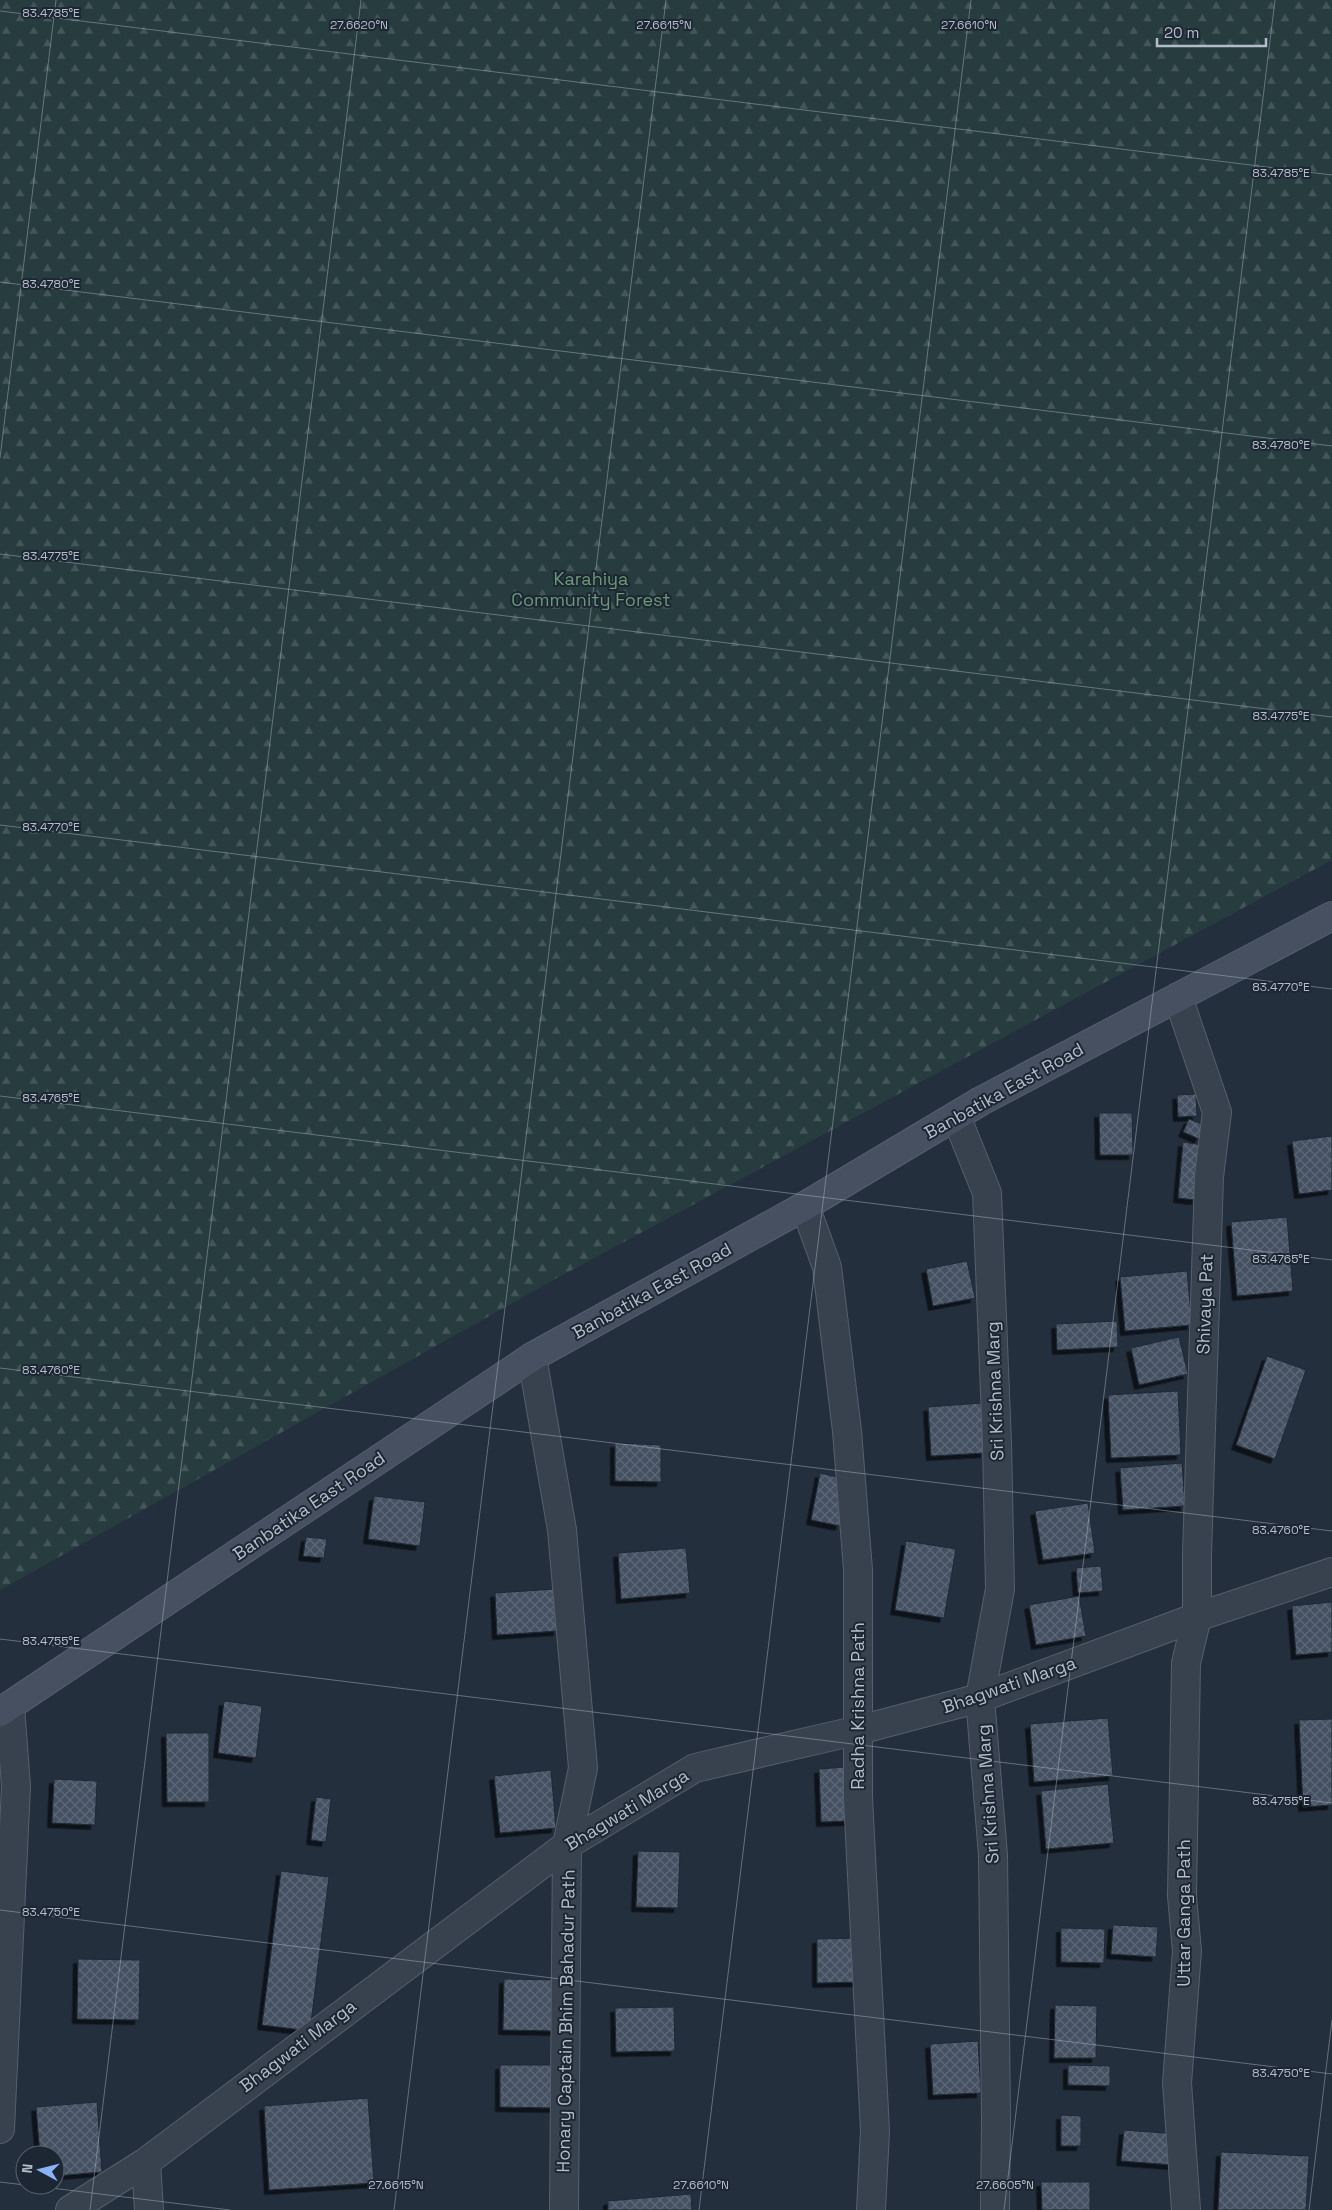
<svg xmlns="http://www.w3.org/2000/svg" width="1332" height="2210" font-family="'Space Grotesk',sans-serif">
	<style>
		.forest { fill: url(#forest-firs) }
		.building { fill: url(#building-cross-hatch); stroke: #1f2835; filter: url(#shadow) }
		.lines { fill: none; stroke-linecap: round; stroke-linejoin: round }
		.street-casing { stroke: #565f6c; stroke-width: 30 }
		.secondary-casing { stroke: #565f6c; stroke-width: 30 }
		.street { stroke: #38414e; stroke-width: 28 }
		.secondary { stroke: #465061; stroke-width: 28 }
		.ticks { fill: none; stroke: #b4bcc9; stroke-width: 1; stroke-opacity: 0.45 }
		.labels { text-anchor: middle; stroke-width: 4; stroke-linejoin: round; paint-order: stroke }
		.park-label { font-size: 18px; fill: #6b9a76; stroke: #1d2633 }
		.street-label { font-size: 18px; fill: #b4bcc9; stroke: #1d2633 }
		.ticks-label { font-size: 12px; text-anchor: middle; fill: #b4bcc9; stroke: #1d2633; stroke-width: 4; stroke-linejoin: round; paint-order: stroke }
	</style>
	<defs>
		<pattern id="forest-firs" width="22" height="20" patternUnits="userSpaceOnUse" patternTransform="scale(1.25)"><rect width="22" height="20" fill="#263c3f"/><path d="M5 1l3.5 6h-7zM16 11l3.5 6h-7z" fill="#435659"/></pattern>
		<pattern id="building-cross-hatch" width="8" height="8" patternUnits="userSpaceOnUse" patternTransform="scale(1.25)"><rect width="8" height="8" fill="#455162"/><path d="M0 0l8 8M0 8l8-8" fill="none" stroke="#5d6877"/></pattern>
		<filter id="shadow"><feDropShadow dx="-4.5" dy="4.5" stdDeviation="0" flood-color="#0009"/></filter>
	</defs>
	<rect width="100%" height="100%" fill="#242f3e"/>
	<path class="forest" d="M0,0H1332V860L559,1277L0,1590Z"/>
	<path class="building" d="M1196,1094L1197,1116L1178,1117L1177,1095Z
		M1099,1113H1132L1133,1155H1100Z
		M1189,1119L1204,1125L1199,1139L1183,1132Z
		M1332,1136V1190L1299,1194L1292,1141Z
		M1183,1142L1202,1145L1196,1200L1178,1198Z
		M1287,1217L1293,1291L1237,1296L1231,1222Z
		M967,1261L975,1298L933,1306L926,1269Z
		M1187,1271L1192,1325L1125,1331L1120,1277Z
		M1117,1321L1118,1347L1057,1350L1056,1324Z
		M1179,1337L1188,1374L1139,1385L1131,1348Z
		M1267,1356L1306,1370L1275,1459L1236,1445Z
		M1178,1391L1181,1455L1111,1458L1108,1395Z
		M981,1403L985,1453L931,1456L928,1407Z
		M615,1443L661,1445V1482L615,1481Z
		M1182,1463L1185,1506L1123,1510L1120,1468Z
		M820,1473L849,1480L840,1526L811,1520Z
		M374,1496L425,1502L420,1546L368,1539Z
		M1088,1503L1095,1553L1043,1560L1035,1511Z
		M306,1537L327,1539L324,1558L303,1556Z
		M906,1541L956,1549L944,1618L895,1610Z
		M686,1548L690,1593L621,1599L618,1553Z
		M1101,1566L1103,1591L1078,1593L1076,1568Z
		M555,1589L558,1631L497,1635L495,1593Z
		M1079,1596L1086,1636L1036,1645L1029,1605Z
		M1332,1602V1652L1296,1655L1292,1606Z
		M224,1701L262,1706L256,1758L218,1753Z
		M1108,1718L1113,1776L1034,1782L1030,1724Z
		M1332,1719V1805L1303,1807L1299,1720Z
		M166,1733H209V1802H167Z
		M846,1767L849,1821L821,1822L819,1769Z
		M551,1770L556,1828L500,1833L494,1776Z
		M54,1779L97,1781L95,1825L52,1823Z
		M1108,1784L1114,1843L1046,1849L1041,1791Z
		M316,1797L331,1799L326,1842L311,1840Z
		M638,1851L680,1852L678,1908L636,1907Z
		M281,1871L329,1877L310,2031L262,2025Z
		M1113,1925L1158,1927L1156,1957L1111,1954Z
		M1061,1928L1105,1929L1104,1963L1061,1962Z
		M860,1938V1982L817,1983V1939Z
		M78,1959L140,1960L139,2020L77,2019Z
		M504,1979L559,1980L558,2031L503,2030Z
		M1055,2005L1097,2006L1096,2058H1054Z
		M674,2007L675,2051L616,2052L615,2008Z
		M978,2041L981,2093L933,2095L930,2044Z
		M500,2065H558V2108L500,2107Z
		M1068,2065L1110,2066V2086L1068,2085Z
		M368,2098L374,2183L269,2190L264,2106Z
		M97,2102L102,2172L55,2176V2155H40L36,2107Z
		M1061,2115L1081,2116V2146H1061Z
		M1124,2130L1177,2134L1174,2165L1121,2161Z
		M1221,2152L1309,2156L1306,2210H1218Z
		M1041,2182H1090V2210H1042Z
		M691,2194L692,2210H608V2201Z"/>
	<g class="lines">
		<g class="street-casing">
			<path id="street" d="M1178,997L1217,1112L1209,1177L1197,1554V1617L1186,1663L1182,1896L1187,1951L1177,2083L1186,2210
				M956,1116L987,1193L997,1443L1000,1589L980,1698L993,1855L996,2119L995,2210
				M805,1206L827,1267L847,1431L858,1570V1797L875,2131L871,2210
				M532,1357L562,1530L583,1768L567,1845L564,2210
				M0,2129L16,1786L10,1707
				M146,2162L149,2210
				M70,2210L146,2162L567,1845L695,1768L859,1730L980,1698L1197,1617L1332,1572"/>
		</g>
		<g class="secondary-casing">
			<path id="secondary" d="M0,1712L532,1357L805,1206L981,1101L1332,916"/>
		</g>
		<use href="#street" class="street"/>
		<use href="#secondary" class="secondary"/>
	</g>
	<path class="ticks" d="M0,11L1332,175M0,282L1332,446M0,458L56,0M0,554L1332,717M0,825L1332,989M0,1096L1332,1260M0,1368L1332,1531M0,1639L1332,1803M0,1910L1332,2074M0,2182L25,2185M27,2185L230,2210M90,2210L361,0M394,2210L666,0M699,2210L971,0M1004,2210L1275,0M1309,2210L1332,2020"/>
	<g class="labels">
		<g class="park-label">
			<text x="591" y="585">Karahiya<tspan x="591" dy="21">Community Forest</tspan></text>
		</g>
		<g class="street-label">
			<text transform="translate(1004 1091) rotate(-29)" y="6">Banbatika East Road</text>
			<text transform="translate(652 1291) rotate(-29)" y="6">Banbatika East Road</text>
			<text transform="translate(1205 1304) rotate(-88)" y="6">Shivaya Pat</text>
			<text transform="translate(995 1391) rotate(-92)" y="6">Sri Krishna Marg</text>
			<text transform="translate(309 1506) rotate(-34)" y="6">Banbatika East Road</text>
			<text transform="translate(1009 1685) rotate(-19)" y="6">Bhagwati Marga</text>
			<text transform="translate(858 1706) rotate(-90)" y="6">Radha Krishna Path</text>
			<text transform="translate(988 1794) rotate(-94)" y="6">Sri Krishna Marg</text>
			<text transform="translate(627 1810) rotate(-31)" y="6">Bhagwati Marga</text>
			<text transform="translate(1184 1913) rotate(-90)" y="6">Uttar Ganga Path</text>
			<text transform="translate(566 2021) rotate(-89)" y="6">Honary Captain Bhim Bahadur Path</text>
			<text transform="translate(298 2046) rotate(-37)" y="6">Bhagwati Marga</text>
		</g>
	</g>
	<g class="ticks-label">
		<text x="51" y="17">83.4785°E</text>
		<text x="359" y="29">27.6620°N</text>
		<text x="664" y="29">27.6615°N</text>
		<text x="969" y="29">27.6610°N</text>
		<text x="1281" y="177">83.4785°E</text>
		<text x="51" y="288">83.4780°E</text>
		<text x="1281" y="449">83.4780°E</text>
		<text x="51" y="560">83.4775°E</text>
		<text x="1281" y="720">83.4775°E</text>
		<text x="51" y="831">83.4770°E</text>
		<text x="1281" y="991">83.4770°E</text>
		<text x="51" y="1102">83.4765°E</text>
		<text x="1281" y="1263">83.4765°E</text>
		<text x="51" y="1374">83.4760°E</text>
		<text x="1281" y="1534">83.4760°E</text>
		<text x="51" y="1645">83.4755°E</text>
		<text x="1281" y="1805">83.4755°E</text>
		<text x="51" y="1916">83.4750°E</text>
		<text x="1281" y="2077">83.4750°E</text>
		<text x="396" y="2189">27.6615°N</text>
		<text x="701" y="2189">27.6610°N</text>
		<text x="1005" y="2189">27.6605°N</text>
	</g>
	<g transform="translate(40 2170) rotate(277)"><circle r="24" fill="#1d2633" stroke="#59626f"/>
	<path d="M0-4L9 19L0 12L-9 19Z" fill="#8ab4f8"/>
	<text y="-8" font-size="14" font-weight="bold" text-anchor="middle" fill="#b4bcc9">N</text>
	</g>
	<path d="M1157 38v8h109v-8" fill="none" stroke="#b4bcc9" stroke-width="2.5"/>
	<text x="1164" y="38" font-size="15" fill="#b4bcc9" stroke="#1d2633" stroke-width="4" paint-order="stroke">20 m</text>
</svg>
